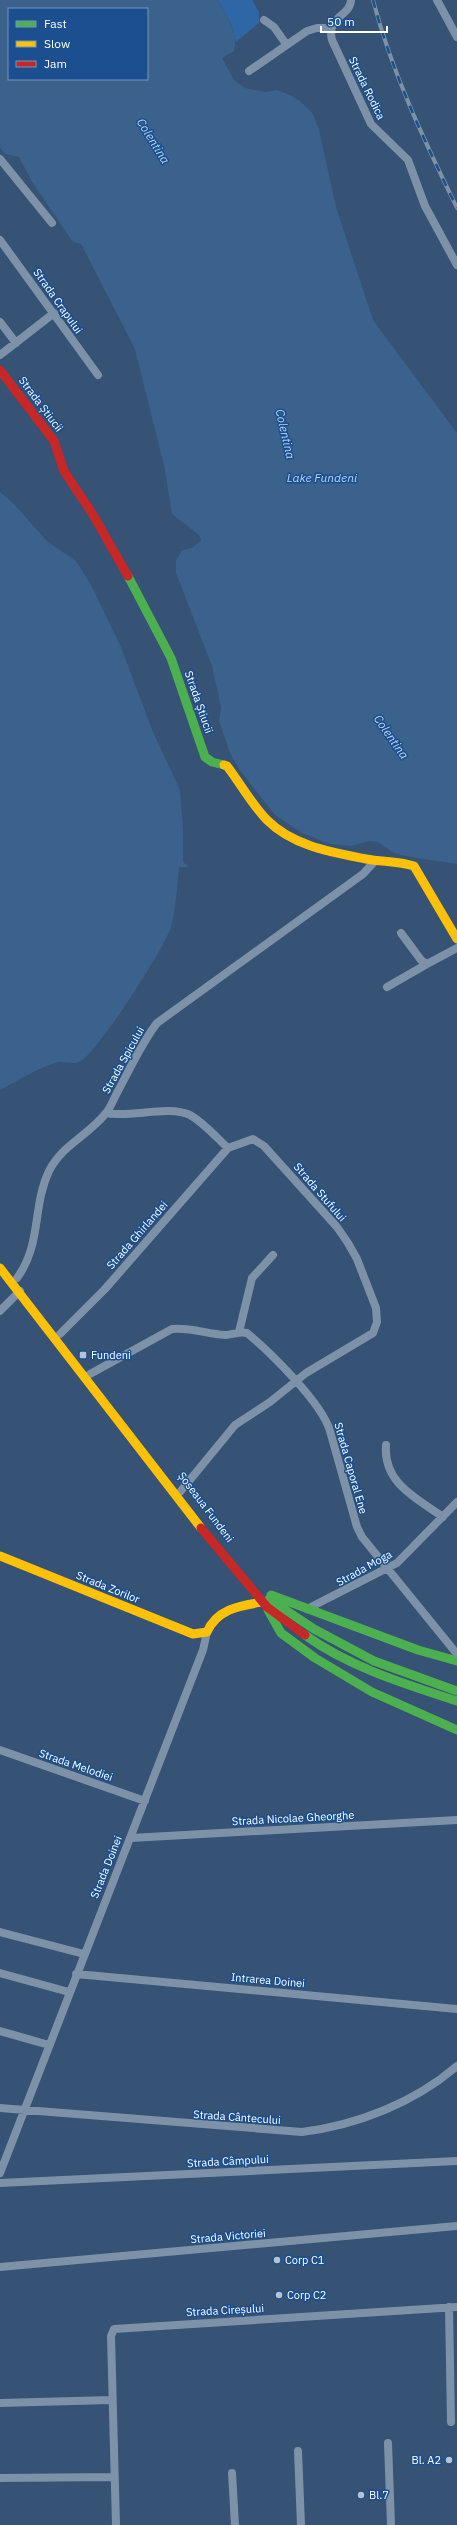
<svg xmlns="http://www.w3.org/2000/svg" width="457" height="2525" font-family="'IBM Plex Sans',sans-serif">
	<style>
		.green { fill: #2f66a5 }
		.water { fill: #3b618d; fill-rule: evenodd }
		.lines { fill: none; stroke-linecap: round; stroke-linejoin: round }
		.street { stroke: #7d92a8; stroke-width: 8 }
		.fast { stroke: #4caf50; stroke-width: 9 }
		.slow { stroke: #ffc107; stroke-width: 9 }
		.jam { stroke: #c62828; stroke-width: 9 }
		.rail-casing { stroke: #7e92a7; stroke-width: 4 }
		.rail { stroke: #1b4f8f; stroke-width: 2.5; stroke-dasharray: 8; stroke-linecap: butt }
		.poi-dot { fill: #b9c2ce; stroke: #1b4f8f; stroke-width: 1.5 }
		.labels { text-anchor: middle; stroke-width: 3; stroke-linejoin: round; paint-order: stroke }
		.street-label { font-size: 11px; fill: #fff; stroke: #1b4f8f }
		.poi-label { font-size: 11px; fill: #fff; stroke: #1b4f8f; text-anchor: start }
		.water-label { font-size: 12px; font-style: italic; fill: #b5d3f5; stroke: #1b4f8f }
	</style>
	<rect width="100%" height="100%" fill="#365274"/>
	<path class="green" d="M218,0H252L259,12V23L236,42L231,24Z"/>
	<path class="water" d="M0,0H218C226,17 239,32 234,51L222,58L234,80L245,88L266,92L277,90L290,95L300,101L313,114L319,130L336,207L373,320L457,433V864L410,857L394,853L378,842L369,841L351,846L330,844L302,833L275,815L239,769L230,753L219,721L221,707L212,666L176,573V561L181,551L193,547L201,540L199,535L172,514L164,465L135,349L81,244L73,242L32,182L19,157L5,154L0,148ZM9,9H147V79H9Z
		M0,492L13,503L48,542L76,561L91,585L121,647L153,732L180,790L183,828V862L189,867H179C177,887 176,908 171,927C166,946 97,1053 81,1061C72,1066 64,1060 55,1063C36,1069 18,1081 0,1090Z"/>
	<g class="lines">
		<path class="street" d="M351,0C350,17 326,16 332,40L371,124L408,160L425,206L457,265
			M437,0L457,37
			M264,20L274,27L286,44
			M249,71L307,31L317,28H331
			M0,159L52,223
			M0,240L98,375
			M0,322L16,343
			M0,355L54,313
			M401,933L421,960L427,964L457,948
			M387,987L427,964
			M106,1113C131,1118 168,1105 190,1115C204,1123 216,1137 228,1148
			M17,1278C42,1244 32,1207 49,1171C62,1145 89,1135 106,1113C111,1107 114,1098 118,1091C130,1069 141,1044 157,1023L363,874L375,861
			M0,1311L20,1291
			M239,1332L252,1278L273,1255
			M60,1334L105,1289L228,1148L253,1139L264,1146L337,1227L348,1243L357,1259L376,1308L377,1322L373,1333L306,1373L270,1402L235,1425L180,1492
			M90,1374L172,1329C190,1327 207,1334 225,1335C233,1335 239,1331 247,1333C270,1352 322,1403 330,1431L357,1527L362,1537L457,1654
			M386,1445C383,1483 416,1498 443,1517
			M307,1609L397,1563L457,1502
			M0,1750L145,1801
			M131,1838L457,1820
			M0,1932L84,1954
			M0,1973L69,1992
			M76,1974L457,2009
			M0,2031L49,2045
			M0,2108L302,2132C357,2125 414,2103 457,2066
			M0,2173L203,1650L207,1632
			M0,2183L457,2161
			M0,2267L457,2226
			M449,2307L451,2422
			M0,2403L111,2400
			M388,2443L391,2525
			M298,2451L301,2525
			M232,2473L235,2525
			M0,2478L113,2477
			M116,2525L111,2336L114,2329L457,2307"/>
		<path class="fast" d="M128,576L171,658L205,757L212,762L224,765
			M271,1595L418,1650L457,1661
			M269,1599L314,1629L374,1661L457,1691
			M268,1610L281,1633L315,1658L372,1692L457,1730
			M305,1635C349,1667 405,1684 457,1701"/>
		<path class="slow" d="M224,765L227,766C240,783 252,805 267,820C293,846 331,852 366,859C382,862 398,861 414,866L457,939
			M0,1268L201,1528
			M0,1556L193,1634L207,1632C217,1609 239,1606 262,1602"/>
		<path class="jam" d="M0,370L54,441L64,471L92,513L128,576
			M201,1528L267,1607L305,1635"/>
		<g class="rail-casing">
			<path id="rail" d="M373,0C392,73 424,140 457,208"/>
		</g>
		<use href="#rail" class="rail"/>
	</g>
	<g class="poi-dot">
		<rect x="79" y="1351" width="8" height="8" rx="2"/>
		<circle cx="277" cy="2260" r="4"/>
		<circle cx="279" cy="2295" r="4"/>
		<circle cx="449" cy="2460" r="4"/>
		<circle cx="361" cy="2495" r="4"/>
	</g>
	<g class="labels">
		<g class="street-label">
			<text transform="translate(367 88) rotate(64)" y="4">Strada Rodica</text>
			<text transform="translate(58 301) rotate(55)" y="4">Strada Crapului</text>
			<text transform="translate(41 404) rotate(53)" y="4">Strada Știucii</text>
			<text transform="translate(199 702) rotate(71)" y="4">Strada Știucii</text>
			<text transform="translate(123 1060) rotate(-61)" y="4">Strada Spicului</text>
			<text transform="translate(320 1192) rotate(49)" y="4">Strada Stufului</text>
			<text transform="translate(137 1235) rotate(-49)" y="4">Strada Ghirlandei</text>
			<text transform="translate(351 1468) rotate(74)" y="4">Strada Caporal Ene</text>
			<text transform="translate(206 1507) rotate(53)" y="4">Șoseaua Fundeni</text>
			<text transform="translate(364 1568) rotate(-29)" y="4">Strada Moga</text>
			<text transform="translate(108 1587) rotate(22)" y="4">Strada Zorilor</text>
			<text transform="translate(76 1765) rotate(19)" y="4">Strada Melodiei</text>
			<text transform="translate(293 1818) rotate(-3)" y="4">Strada Nicolae Gheorghe</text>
			<text transform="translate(106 1867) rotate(-68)" y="4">Strada Doinei</text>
			<text transform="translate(268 1980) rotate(5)" y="4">Intrarea Doinei</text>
			<text transform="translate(237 2117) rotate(4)" y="4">Strada Cântecului</text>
			<text transform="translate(228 2161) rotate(-3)" y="4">Strada Câmpului</text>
			<text transform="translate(228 2236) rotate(-5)" y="4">Strada Victoriei</text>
			<text transform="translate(225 2310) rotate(-3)" y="4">Strada Cireșului</text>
		</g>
		<g class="poi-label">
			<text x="91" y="1359">Fundeni</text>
			<text x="285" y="2264">Corp C1</text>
			<text x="287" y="2299">Corp C2</text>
			<text x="441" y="2464" text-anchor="end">Bl. A2</text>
			<text x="369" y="2499">Bl.7</text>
		</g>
		<g class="water-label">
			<text transform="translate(153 141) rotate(58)" y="4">Colentina</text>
			<text transform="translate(285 434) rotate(77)" y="4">Colentina</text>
			<text x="322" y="482">Lake Fundeni</text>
			<text transform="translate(391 737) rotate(55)" y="4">Colentina</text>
		</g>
	</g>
	<rect x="8" y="8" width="140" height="72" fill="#1b4f8f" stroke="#7695bc"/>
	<rect x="16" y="21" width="20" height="6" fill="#4caf50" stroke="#7695bc"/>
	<text x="44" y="28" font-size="12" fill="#ffffff">Fast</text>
	<rect x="16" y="41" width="20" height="6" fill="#ffc107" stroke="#7695bc"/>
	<text x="44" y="48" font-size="12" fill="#ffffff">Slow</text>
	<rect x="16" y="61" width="20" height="6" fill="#c62828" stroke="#7695bc"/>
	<text x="44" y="68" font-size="12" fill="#ffffff">Jam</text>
	<path d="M321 26v6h66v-6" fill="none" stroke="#ffffff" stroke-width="2"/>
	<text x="327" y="26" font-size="12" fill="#ffffff" stroke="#1b4f8f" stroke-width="3" paint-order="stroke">50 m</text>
</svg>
